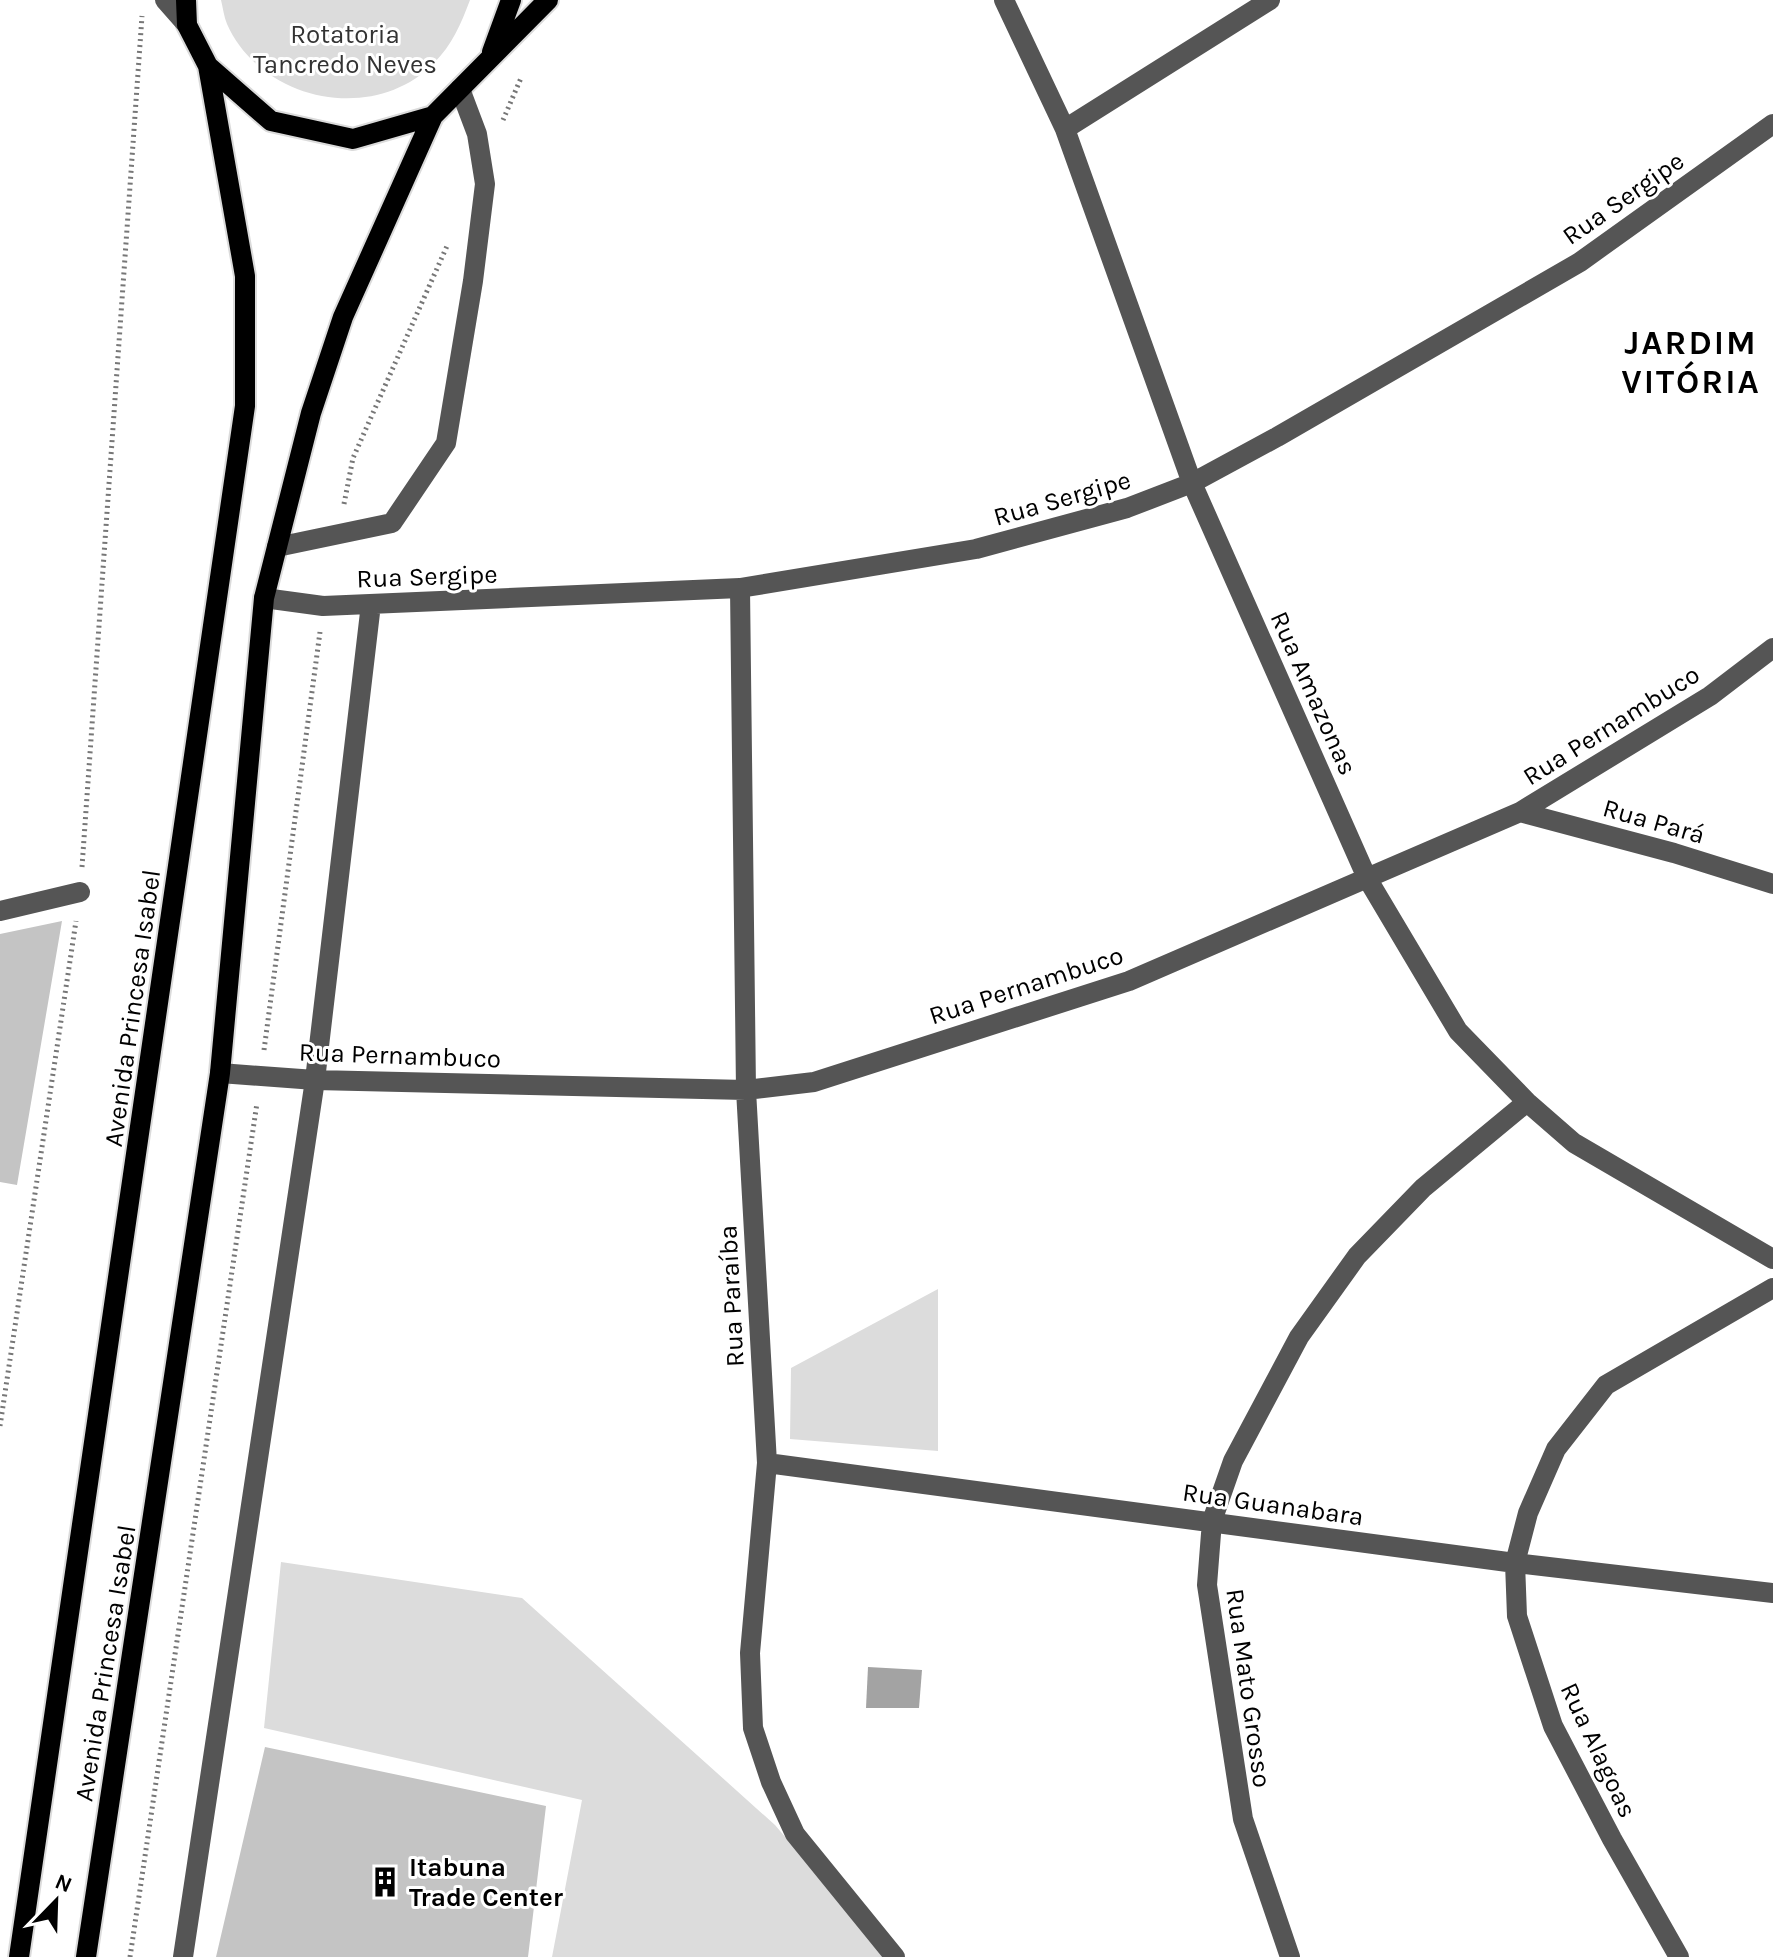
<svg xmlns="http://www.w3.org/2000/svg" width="1773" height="1957" font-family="Karla,sans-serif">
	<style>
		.green { fill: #dcdcdc }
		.water { fill: #a3a3a3 }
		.building { fill: #c4c4c4 }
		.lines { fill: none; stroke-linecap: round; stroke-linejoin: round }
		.major-casing { stroke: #dbdbdb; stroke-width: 24 }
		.path { stroke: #777; stroke-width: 5; stroke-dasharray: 2 4; stroke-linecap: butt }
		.minor { stroke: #555; stroke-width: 20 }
		.major { stroke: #000; stroke-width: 20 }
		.labels { text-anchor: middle; stroke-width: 6; stroke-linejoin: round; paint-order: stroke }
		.park-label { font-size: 26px; fill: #333; stroke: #fff }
		.street-label { font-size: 26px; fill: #000; stroke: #fff }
		.poi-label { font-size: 26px; font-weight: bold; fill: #000; stroke: #fff; text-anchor: start }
		.district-label { font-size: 34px; font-weight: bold; letter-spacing: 2px; fill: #000; stroke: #fff }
	</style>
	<rect width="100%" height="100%" fill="#fff"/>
	<path class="green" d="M221,0H470C461,24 452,45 434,63C374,125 261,101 227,24C224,17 223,8 221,0Z
		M938,1289V1451L790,1439L791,1368Z
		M281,1562L522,1598L775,1825L887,1957H552L582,1800L264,1728Z"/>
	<path class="water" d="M868,1667L922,1670L919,1708H866Z"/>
	<path class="building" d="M62,921L17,1185L0,1182V934Z
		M265,1747L546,1806L528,1957H216Z"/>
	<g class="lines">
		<g class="major-casing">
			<path id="major" d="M186,0L187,25L208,66L271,121L353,139L433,116L548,0
				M492,52L511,0
				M19,1957L245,406V276L208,66
				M86,1957L220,1073L264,598L311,413L343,317L433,116"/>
		</g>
		<path class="path" d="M503,120L521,78
			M344,504L353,458L447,246
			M82,867L142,16
			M264,1050L320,632
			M0,1426L76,921
			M130,1957L257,1103"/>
		<path class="minor" d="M165,0L187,25
			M1004,0L1065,129L1192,483L1367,878L1458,1031L1527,1102L1574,1143L1773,1259
			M1065,129L1270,0
			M277,547L392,523L446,443L473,281L485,184L477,134L460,89
			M740,588L746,1090L767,1463L750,1653L753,1728L771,1782L795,1834L895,1957
			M264,598L323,606L740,588L976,549L1127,508L1192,483L1277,437L1580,262L1773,124
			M1520,812L1674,853L1773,884
			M0,911L80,892
			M220,1073L315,1080L746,1090L814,1082L1129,981L1367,878L1520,812L1710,696L1773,648
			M767,1463L1515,1563L1773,1593
			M183,1957L315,1080L371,604
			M1290,1957L1243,1819L1207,1585L1212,1521L1233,1461L1299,1337L1357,1256L1423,1188L1527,1102
			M1679,1957L1612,1839L1553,1726L1517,1616L1515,1563L1528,1513L1556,1449L1606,1385L1773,1288"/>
		<use href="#major" class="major"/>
	</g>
	<defs>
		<g id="building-bare" transform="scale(2.4)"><path d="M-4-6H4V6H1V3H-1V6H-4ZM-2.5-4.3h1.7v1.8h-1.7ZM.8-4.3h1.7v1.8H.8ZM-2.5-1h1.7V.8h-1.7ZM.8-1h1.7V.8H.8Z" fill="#000" stroke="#fff" stroke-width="2.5" paint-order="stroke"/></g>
	</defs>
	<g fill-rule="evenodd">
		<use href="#building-bare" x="385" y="1882"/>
	</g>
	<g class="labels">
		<g class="park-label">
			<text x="345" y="43">Rotatoria<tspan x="345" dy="30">Tancredo Neves</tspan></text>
		</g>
		<g class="street-label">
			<text transform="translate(1623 198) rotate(-35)" y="9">Rua Sergipe</text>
			<text transform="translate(1062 498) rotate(-16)" y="9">Rua Sergipe</text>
			<text transform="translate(427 576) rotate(-2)" y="9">Rua Sergipe</text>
			<text transform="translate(1314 693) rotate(66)" y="9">Rua Amazonas</text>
			<text transform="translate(1611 725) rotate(-32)" y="9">Rua Pernambuco</text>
			<text transform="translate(1654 821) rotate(16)" y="9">Rua Pará</text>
			<text transform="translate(1026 985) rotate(-18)" y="9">Rua Pernambuco</text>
			<text transform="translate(132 1008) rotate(-82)" y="9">Avenida Princesa Isabel</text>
			<text transform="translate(400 1055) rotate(2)" y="9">Rua Pernambuco</text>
			<text transform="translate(731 1296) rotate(-93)" y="9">Rua Paraíba</text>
			<text transform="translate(1273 1504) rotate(8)" y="9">Rua Guanabara</text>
			<text transform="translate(105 1663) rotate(-81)" y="9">Avenida Princesa Isabel</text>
			<text transform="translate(1249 1688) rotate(82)" y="9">Rua Mato Grosso</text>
			<text transform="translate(1599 1750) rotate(65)" y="9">Rua Alagoas</text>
		</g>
		<g class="poi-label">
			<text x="409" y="1876">Itabuna<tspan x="409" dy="30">Trade Center</tspan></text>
		</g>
		<g class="district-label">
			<text x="1691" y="354">JARDIM<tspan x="1691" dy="39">VITÓRIA</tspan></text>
		</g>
	</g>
	<g transform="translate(56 1901) rotate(23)" stroke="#ffffff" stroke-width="6" paint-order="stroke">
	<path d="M0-6L14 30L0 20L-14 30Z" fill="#000000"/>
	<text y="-12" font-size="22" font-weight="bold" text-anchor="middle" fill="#000000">N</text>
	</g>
</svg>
